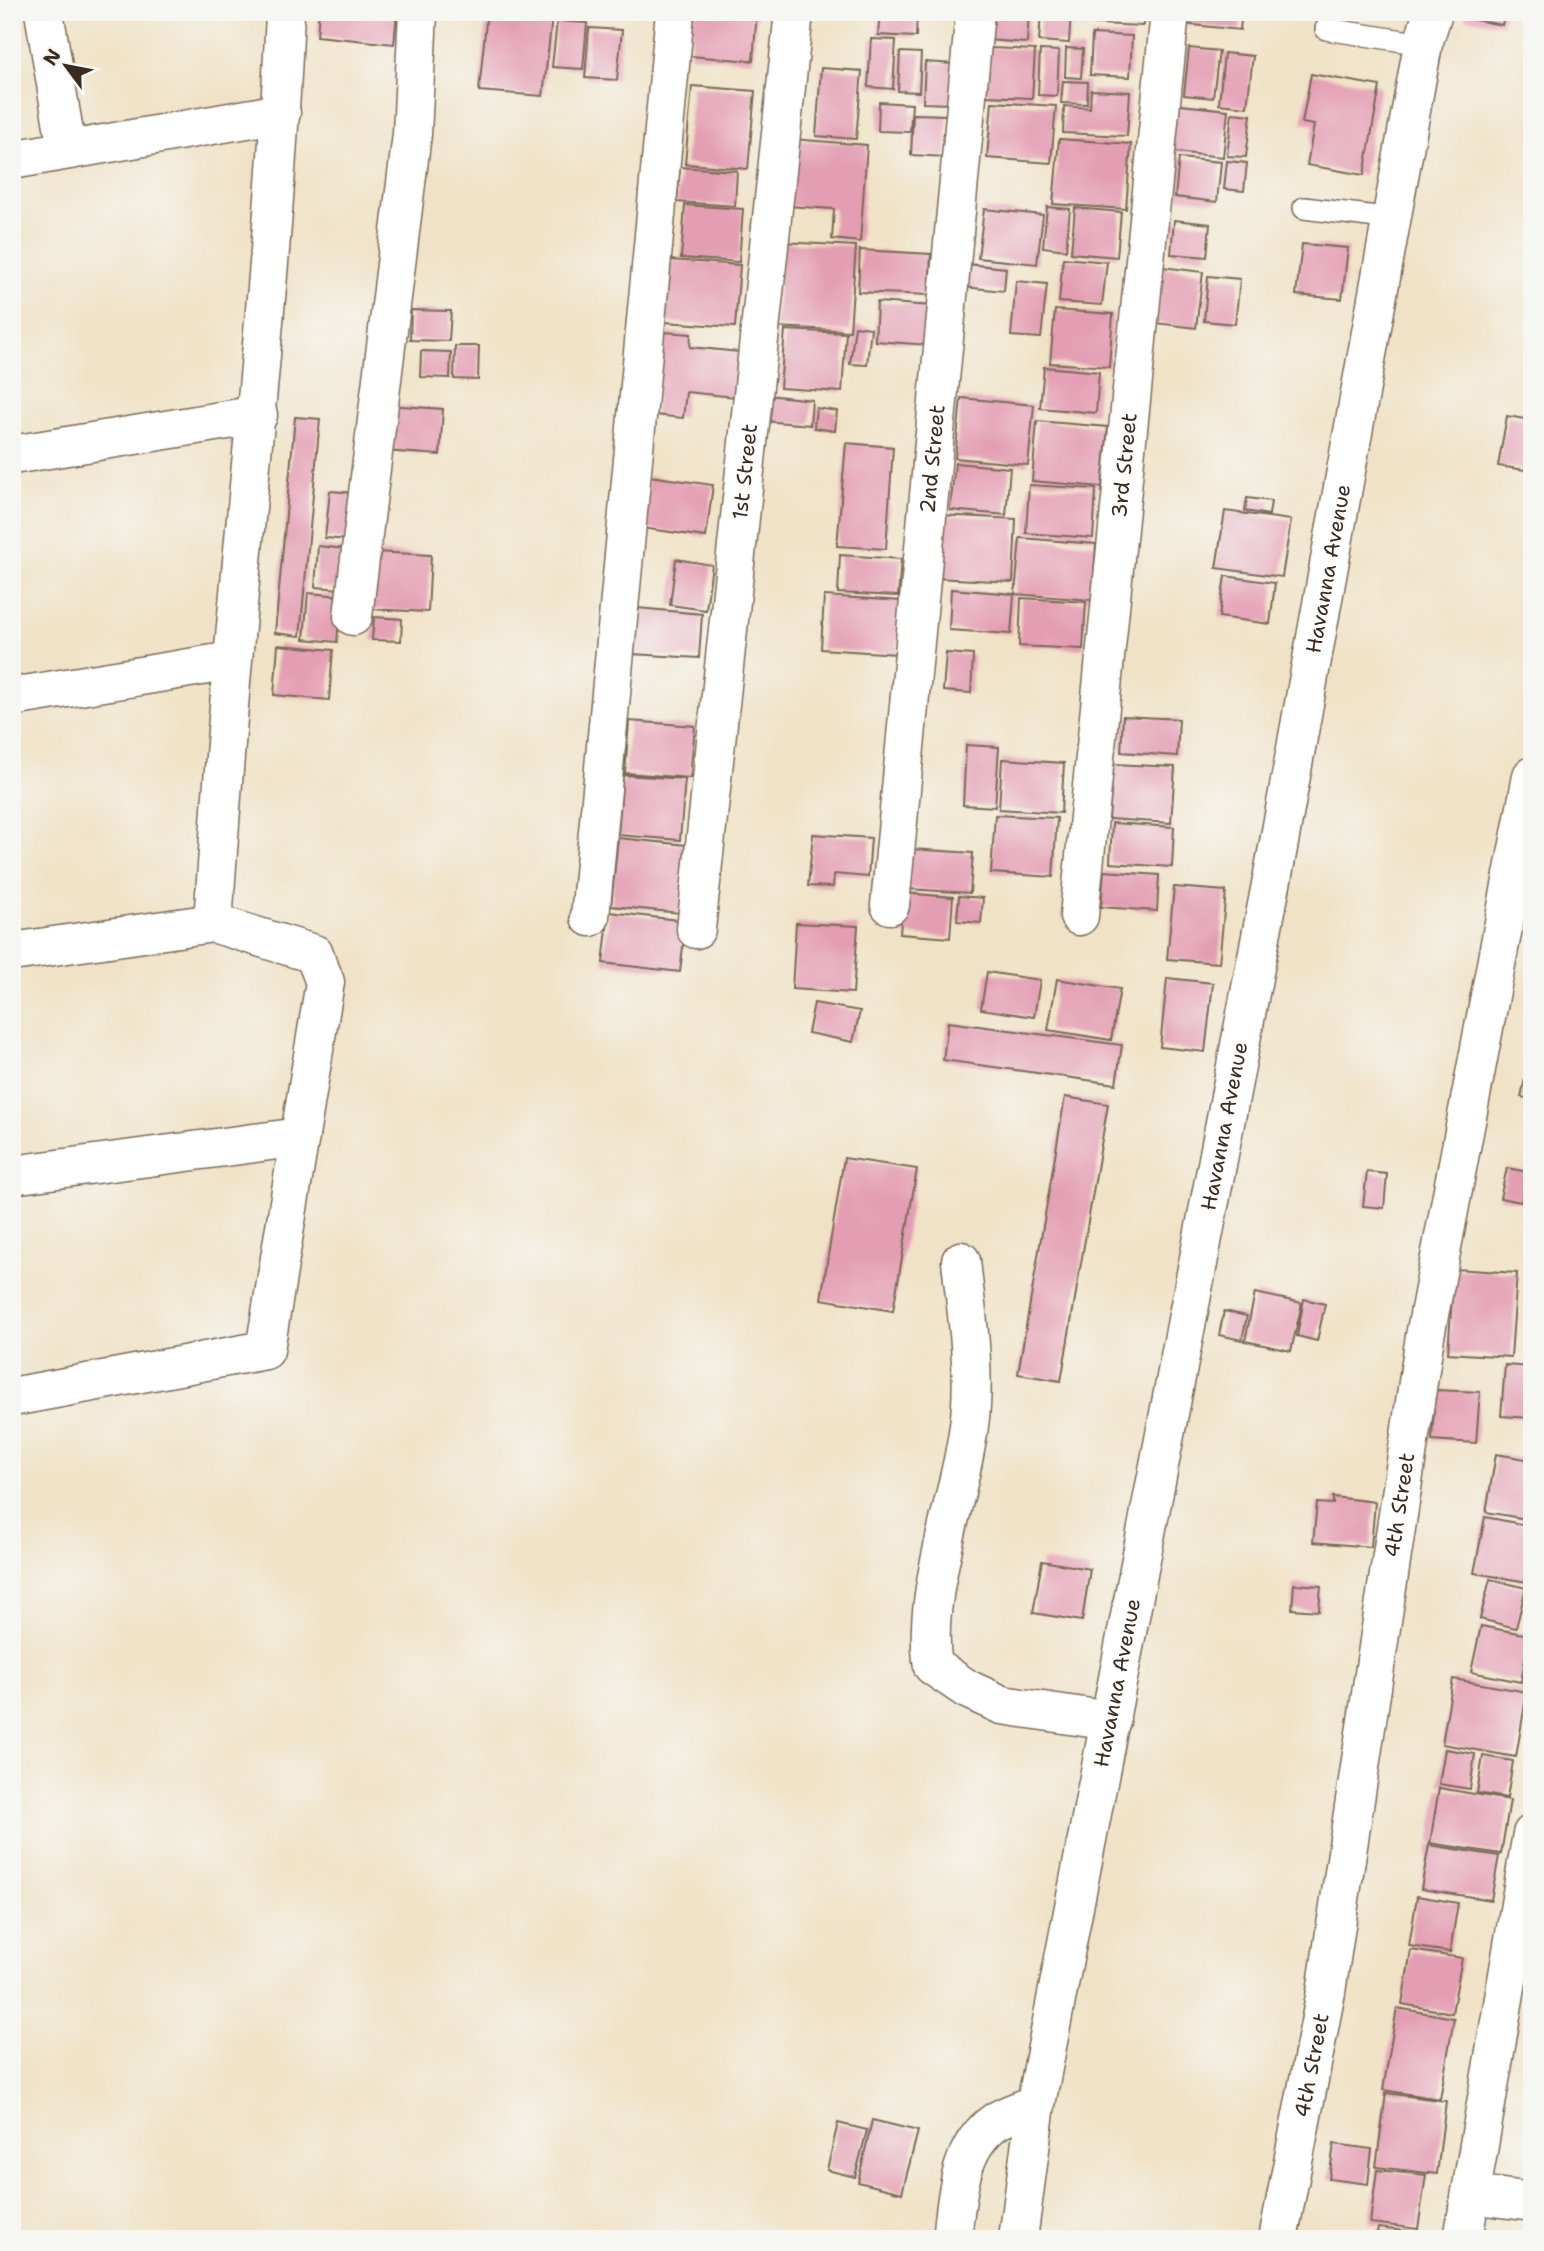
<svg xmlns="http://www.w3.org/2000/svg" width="1544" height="2251" font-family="'Shantell Sans',sans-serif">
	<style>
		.building { fill: #e49eb3 }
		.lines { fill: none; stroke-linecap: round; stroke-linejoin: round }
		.lane-casing { stroke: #7a6a59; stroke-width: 24 }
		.street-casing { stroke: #7a6a59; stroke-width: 41 }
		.lane { stroke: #fff; stroke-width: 21 }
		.street { stroke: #fff; stroke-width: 38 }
		.labels { text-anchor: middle; stroke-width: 7; stroke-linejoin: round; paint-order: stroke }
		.street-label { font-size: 21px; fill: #3b2a1e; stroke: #f6f6f2 }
	</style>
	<rect width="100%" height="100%" fill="#f6f6f2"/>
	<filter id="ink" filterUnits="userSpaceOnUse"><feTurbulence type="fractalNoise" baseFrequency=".0143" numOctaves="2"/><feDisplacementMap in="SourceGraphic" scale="14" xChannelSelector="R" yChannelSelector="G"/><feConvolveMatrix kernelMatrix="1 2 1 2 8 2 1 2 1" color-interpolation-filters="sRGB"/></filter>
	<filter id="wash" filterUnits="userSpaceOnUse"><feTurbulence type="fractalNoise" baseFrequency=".00686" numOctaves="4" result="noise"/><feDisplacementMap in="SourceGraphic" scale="28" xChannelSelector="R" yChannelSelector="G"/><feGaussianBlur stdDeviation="1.57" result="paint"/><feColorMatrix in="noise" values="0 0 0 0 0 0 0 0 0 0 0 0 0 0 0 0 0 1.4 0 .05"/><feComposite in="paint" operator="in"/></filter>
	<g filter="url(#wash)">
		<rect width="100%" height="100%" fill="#f0e2c6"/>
		<g id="blocks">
			<path class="building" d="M319,12H397L394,44L317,36Z
				M487,12L552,17L543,96L479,91Z
				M538,12H589L588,19Z
				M694,12H757L753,61L690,56Z
				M880,12H917L916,37L878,35Z
				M990,12H1029L1027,43L988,40Z
				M1041,12H1071L1069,43L1039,41Z
				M1076,12H1144L1143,26L1076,23Z
				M1175,12H1242L1240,30L1174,23Z
				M1466,12H1505L1502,25L1464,18Z
				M557,21L587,23L583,69L552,67Z
				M589,28L622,30L617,80L585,78Z
				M1092,34L1132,36L1130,77L1090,75Z
				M871,39L896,40L893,89L868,87Z
				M990,48L1035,50L1032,98L987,96Z
				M1066,48L1083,49L1081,78L1065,77Z
				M1189,48L1219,51L1213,98L1184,95Z
				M1040,50L1059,51L1057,96L1038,95Z
				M900,52L921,53L919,92L898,91Z
				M1224,53L1253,56L1247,107L1219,104Z
				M925,62L953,64L951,104L923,103Z
				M821,68L862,71L856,139L816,136Z
				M1311,74L1380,86L1364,175L1307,165L1314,125L1302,123Z
				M1063,81L1088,82L1087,104L1061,103Z
				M692,86L755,91L748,169L685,164Z
				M1091,90L1130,92L1127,136L1063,133L1064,106L1090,108Z
				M879,102L912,104L910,132L878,131Z
				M992,102L1056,106L1051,163L987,158Z
				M1171,104L1228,110L1223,157L1166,151Z
				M1232,113L1251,115L1246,157L1227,156Z
				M913,114L948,115L946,157L911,155Z
				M792,139L867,145L860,242L832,239L834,209L787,206Z
				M1059,139L1131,144L1126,209L1053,204Z
				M1179,158L1221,162L1217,202L1175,197Z
				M1227,161L1247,163L1244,191L1224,189Z
				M680,167L737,171L735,206L677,202Z
				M685,205L743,209L739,262L681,258Z
				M1047,207L1070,209L1066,250L1043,247Z
				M1075,208L1121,212L1117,257L1071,253Z
				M984,209L1043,215L1037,264L978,258Z
				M1174,220L1210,224L1207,257L1171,254Z
				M782,242L856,246L850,331L776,327Z
				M1302,244L1348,248L1342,299L1296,295Z
				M860,250L931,254L929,295L858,292Z
				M1063,258L1107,262L1102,305L1059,302Z
				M670,260L740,265L735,327L665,322Z
				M966,264L1006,268L1004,291L964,287Z
				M1162,267L1203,272L1196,328L1155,323Z
				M1208,276L1240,279L1235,324L1204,321Z
				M1016,281L1047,284L1041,338L1011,336Z
				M877,302L932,306L929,345L875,341Z
				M411,310L451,311L449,341L410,340Z
				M1055,310L1113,314L1109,367L1050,363Z
				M855,326L871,328L867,365L850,364Z
				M785,330L846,333L842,392L780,388Z
				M663,332L691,334L690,347L739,352L735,397L686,392L683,418L655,415Z
				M455,346H479L478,380L454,379Z
				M421,351L451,352L450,378L420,377Z
				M1044,367L1099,372L1096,413L1040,408Z
				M767,395L812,400L810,425L764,421Z
				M961,398L1034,405L1028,465L955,458Z
				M388,405L443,409L440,455L384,451Z
				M816,408L837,411L835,431L814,428Z
				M1507,416L1532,420V471L1498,466Z
				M295,417L320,419L300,636L275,633Z
				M1037,421L1108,427L1102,487L1032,481Z
				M846,443L893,447L886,549L837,546Z
				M955,463L1010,468L1006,515L950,510Z
				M649,476L713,485L706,537L641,528Z
				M1029,485L1096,489L1093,538L1026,533Z
				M330,491L354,493L350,540L325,538Z
				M1247,498L1271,501L1269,515L1245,511Z
				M1225,511L1291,520L1282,577L1216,568Z
				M940,515L1016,519L1013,582L936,578Z
				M1020,538L1096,544L1092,600L1015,594Z
				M318,546L345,549L341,589L315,587Z
				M374,552L431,555L428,612L370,609Z
				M840,555L901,559L898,596L838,593Z
				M676,559L712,565L706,610L670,605Z
				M1225,576L1275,583L1270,624L1219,617Z
				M951,589L1014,594L1011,634L949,630Z
				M308,593L341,596L337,642L304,639Z
				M824,596L901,601L897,654L821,649Z
				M1021,598L1086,602L1083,649L1019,646Z
				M637,608L702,614L699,658L632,654Z
				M374,617L402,619L401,641L372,640Z
				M278,645L333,650L329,700L274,695Z
				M946,653L973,655L971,693L943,691Z
				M1123,716L1179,719L1177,756L1121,752Z
				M629,721L695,726L690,778L625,773Z
				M966,745L999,747L995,807L963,805Z
				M1002,759L1064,763L1061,813L999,809Z
				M1113,764L1175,767L1171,823L1109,819Z
				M623,775L685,779L680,840L618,835Z
				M995,815L1057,818L1053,877L991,873Z
				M1112,823L1174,827L1172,867L1110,863Z
				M813,834L871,838L868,877L834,874L833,887L808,886Z
				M618,838L686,845L680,913L611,906Z
				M911,849L973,853L970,893L908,889Z
				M1104,871L1159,875L1157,911L1101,907Z
				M1174,887L1226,891L1219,963L1167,959Z
				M903,893L953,897L950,938L900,934Z
				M959,896L983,898L981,923L957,921Z
				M609,912L686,921L680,972L603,963Z
				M796,923L858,926L853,993L792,989Z
				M987,972L1040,980L1034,1017L981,1009Z
				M1167,978L1213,983L1205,1052L1160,1047Z
				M1057,979L1120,989L1111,1040L1048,1030Z
				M814,1003L860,1011L853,1042L808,1033Z
				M948,1022L1122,1045L1116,1084L943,1060Z
				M1529,1061L1532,1062V1099L1521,1097Z
				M1065,1097L1108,1104L1061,1381L1018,1374Z
				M844,1158L917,1169L893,1311L821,1299Z
				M1507,1168L1528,1172L1521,1202L1500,1198Z
				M1367,1172L1387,1174L1384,1208L1363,1206Z
				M1454,1269L1517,1273L1511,1357L1448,1353Z
				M1255,1293L1302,1303L1291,1351L1245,1341Z
				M1304,1299L1325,1304L1317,1341L1297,1336Z
				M1224,1311L1247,1316L1242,1340L1219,1335Z
				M1505,1365L1532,1367V1418L1501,1416Z
				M1435,1390L1480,1392L1476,1443L1432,1440Z
				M1496,1454L1532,1460V1520L1486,1512Z
				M1333,1497L1375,1502L1371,1547L1313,1542L1317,1503L1333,1504Z
				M1485,1517L1532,1526V1564L1528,1582L1474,1573Z
				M1042,1561L1090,1569L1082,1621L1033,1613Z
				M1490,1579L1526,1588L1516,1628L1480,1619Z
				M1294,1584L1321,1586L1319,1611L1292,1609Z
				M1481,1626L1529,1635L1521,1682L1471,1672Z
				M1453,1679L1527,1692L1516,1757L1442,1744Z
				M1445,1749L1475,1754L1470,1789L1439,1784Z
				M1483,1756L1513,1761L1507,1798L1477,1793Z
				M1439,1788L1510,1800L1501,1854L1430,1843Z
				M1429,1845L1499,1856L1491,1900L1421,1889Z
				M1417,1896L1458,1903L1450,1952L1409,1946Z
				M1411,1950L1462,1958L1452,2013L1402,2004Z
				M1397,2008L1454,2018L1440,2099L1383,2090Z
				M1386,2093L1446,2101L1437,2174L1376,2167Z
				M872,2120L918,2131L902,2193L858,2182Z
				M838,2123L867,2130L855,2177L827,2170Z
				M1334,2144L1372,2149L1368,2184L1329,2179Z
				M1377,2170L1426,2175L1418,2229L1370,2223Z
				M1378,2228L1413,2232L1412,2239H1376Z"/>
		</g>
	</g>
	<g filter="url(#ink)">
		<use href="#blocks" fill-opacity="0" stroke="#7a6a59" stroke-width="2"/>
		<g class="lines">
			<g class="lane-casing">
				<path id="lane" d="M1326,29L1423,44
					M1304,208L1393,219"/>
			</g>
			<g class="street-casing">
				<g id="street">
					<path d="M44,12L67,150"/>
					<path d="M12,160L281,113"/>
					<path d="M12,455L258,415"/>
					<path d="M353,616L412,134L418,12"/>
					<path d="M12,697L232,661"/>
					<path id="s1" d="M890,905L975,12"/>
					<path id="s2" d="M1079,916L1170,12"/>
					<path d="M590,917L675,12"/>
					<path id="s3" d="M696,929L794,12"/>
					<path d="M12,952L213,923"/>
					<path d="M12,1175L300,1137"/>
					<path d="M961,1261C966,1308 974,1358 971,1406C966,1485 920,1590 933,1666L967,1689L1002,1705L1111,1721"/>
					<path d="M12,1397L265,1350L325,982L314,954L213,923C219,835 225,747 233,660C252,444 276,229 285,12"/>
					<path d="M1471,2194L1532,2202"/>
					<path d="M952,2239C957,2198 958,2148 995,2122C1007,2114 1023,2110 1036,2104"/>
					<path id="s4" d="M1018,2239L1036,2104L1278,848L1423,44L1433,12"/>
					<path id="s5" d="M1278,2239L1326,1992L1425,1336L1532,776"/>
					<path d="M1463,2239L1532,1834"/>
				</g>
			</g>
			<use href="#lane" class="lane"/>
			<use href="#street" class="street"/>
		</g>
	</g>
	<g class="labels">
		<g class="street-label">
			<text dy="7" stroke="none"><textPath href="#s1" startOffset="448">2nd Street</textPath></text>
			<text dy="7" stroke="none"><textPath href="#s2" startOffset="453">3rd Street</textPath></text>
			<text dy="7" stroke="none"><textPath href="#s3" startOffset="460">1st Street</textPath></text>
			<text dy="7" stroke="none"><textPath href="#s4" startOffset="1699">Havanna Avenue</textPath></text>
			<text dy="7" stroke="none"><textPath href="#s4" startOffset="1132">Havanna Avenue</textPath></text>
			<text dy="7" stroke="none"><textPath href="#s5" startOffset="744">4th Street</textPath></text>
			<text dy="7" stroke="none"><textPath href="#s4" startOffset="565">Havanna Avenue</textPath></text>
			<text dy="7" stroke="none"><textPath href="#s5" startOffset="177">4th Street</textPath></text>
		</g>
	</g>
	<rect width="1544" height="2251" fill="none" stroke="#f6f6f2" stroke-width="42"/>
	<g transform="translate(66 66) rotate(302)" stroke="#f6f6f2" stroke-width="5" paint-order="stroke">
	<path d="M0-5L12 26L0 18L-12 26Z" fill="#3b2a1e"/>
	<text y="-10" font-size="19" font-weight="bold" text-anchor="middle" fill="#3b2a1e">N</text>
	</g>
</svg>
